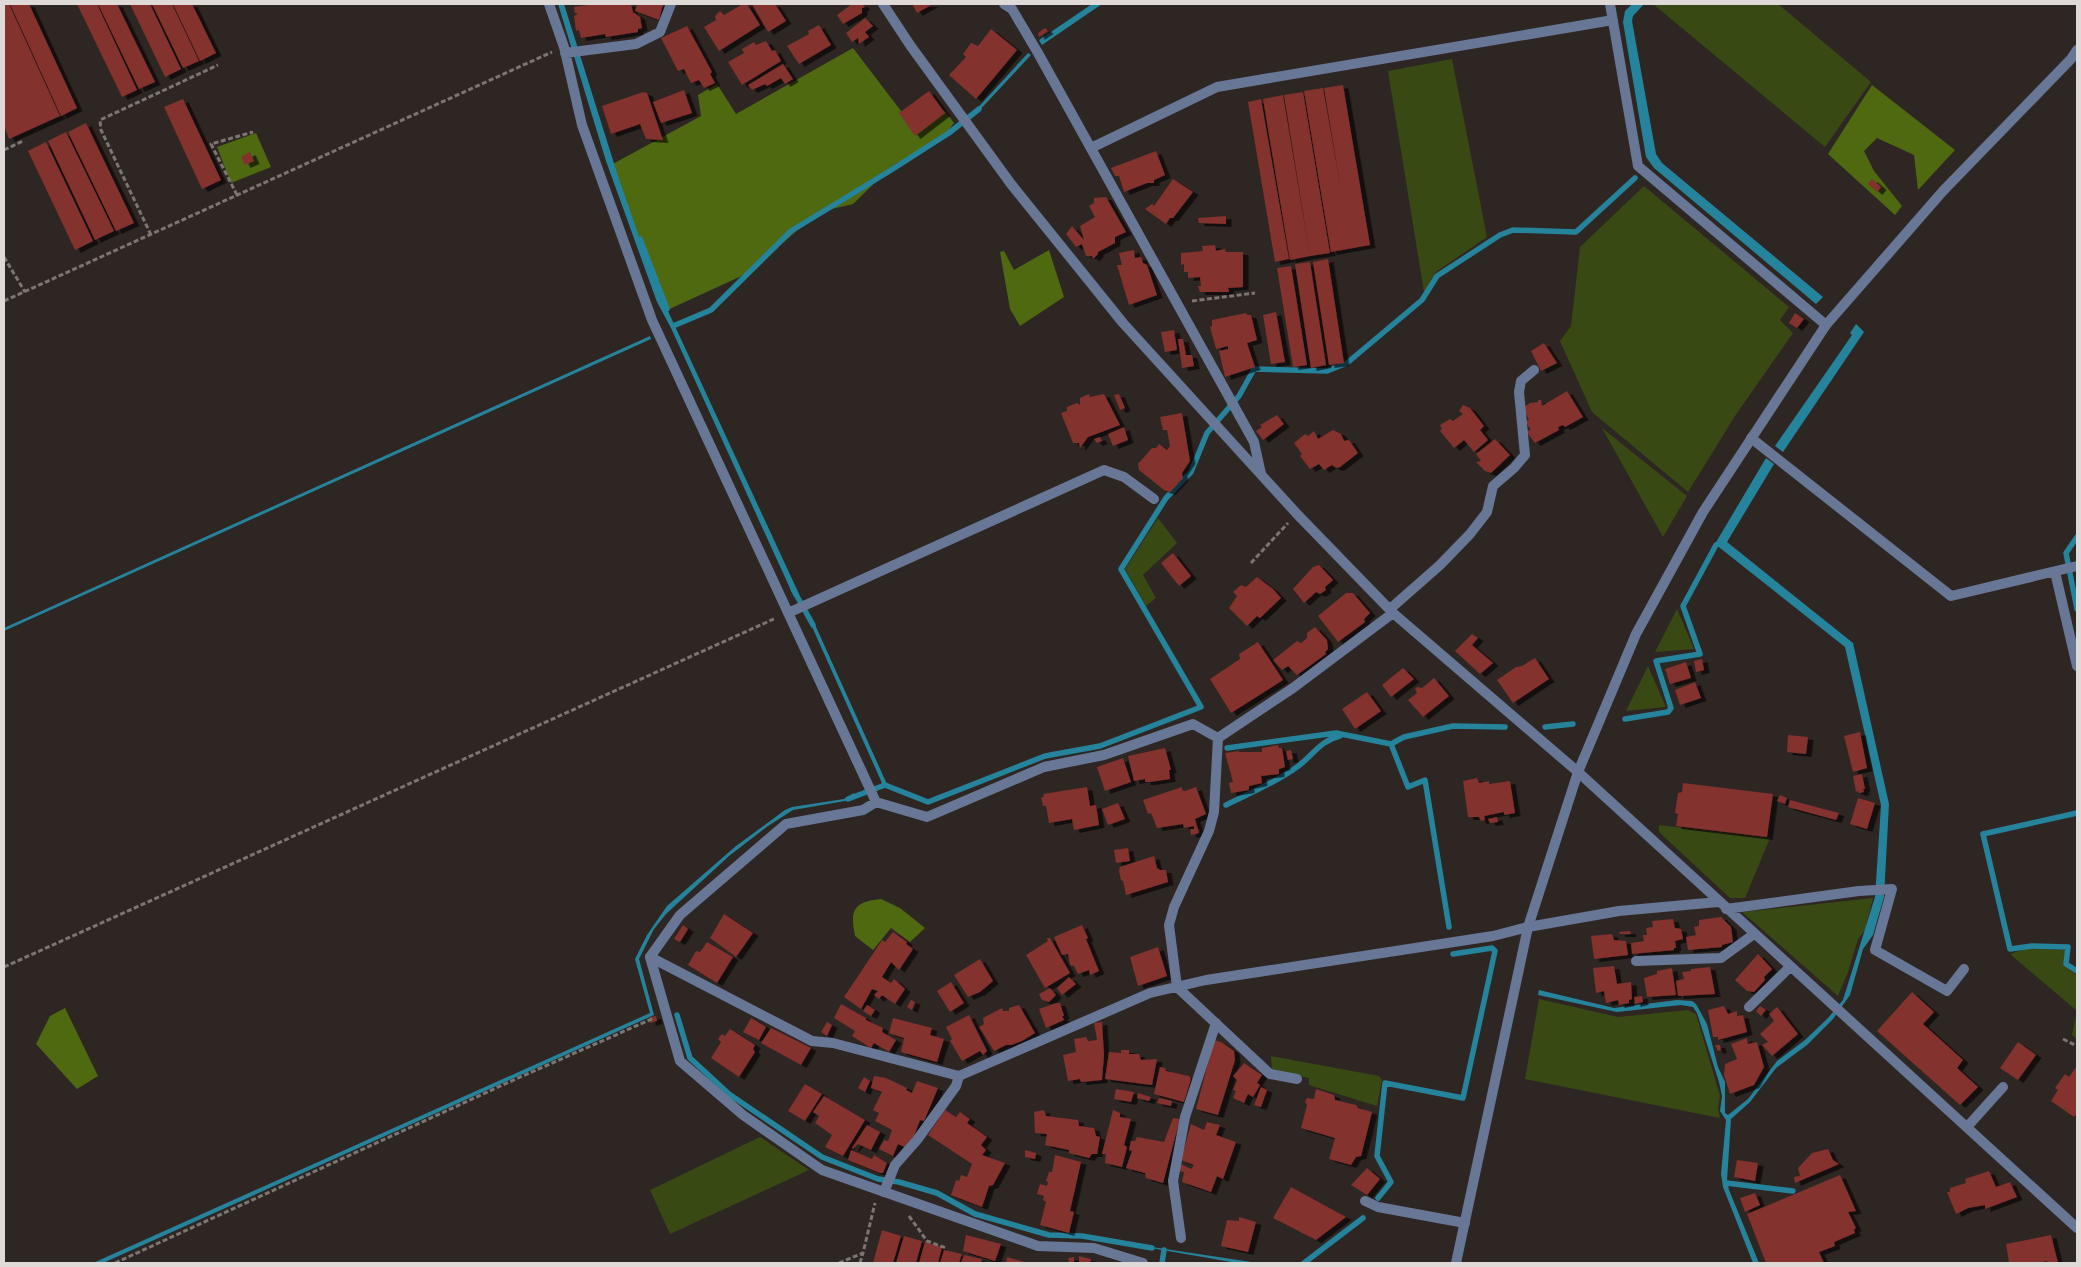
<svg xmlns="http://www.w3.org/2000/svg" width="2081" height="1267" font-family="Quicksand,sans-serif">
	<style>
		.green { fill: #384914 }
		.forest { fill: #4f6911 }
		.water { fill: #26839c }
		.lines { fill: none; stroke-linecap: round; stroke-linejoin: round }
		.stream { stroke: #26839c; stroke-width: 5.5 }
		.building { fill: #83302e; filter: url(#shadow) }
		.path { stroke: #7c7572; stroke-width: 3; stroke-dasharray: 5 2.5; stroke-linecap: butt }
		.service { stroke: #687796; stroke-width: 10 }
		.minor { stroke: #687796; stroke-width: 10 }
		.tertiary { stroke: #687796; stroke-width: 10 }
	</style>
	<defs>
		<filter id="shadow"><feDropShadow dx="5.5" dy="3" stdDeviation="0" flood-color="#0009"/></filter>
	</defs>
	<rect width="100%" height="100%" fill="#2e2623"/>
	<path class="green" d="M1653,4H1778L1871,82L1825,147Z
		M1452,59L1487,237L1436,272L1424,292L1388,71Z
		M1644,186L1789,307L1780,320L1793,333L1735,416L1688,492L1592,412L1560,341L1571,326L1580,247Z
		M1602,428L1687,496L1663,537Z
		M1158,518L1177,543L1143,575L1156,598L1146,606L1125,569Z
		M1677,609L1694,649L1655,652Z
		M1648,666L1666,707L1626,711Z
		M1659,825L1770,838L1745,898H1730L1659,832Z
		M1873,898L1865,930L1858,939L1848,972L1838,996L1742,912Z
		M2027,948L2065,950L2066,967L2077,975V1039L2072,1035L2077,1011L2010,954Z
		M1539,999L1618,1017L1688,1010L1696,1014L1720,1096L1718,1108L1720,1118L1525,1079Z
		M1271,1056L1379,1076L1382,1080L1377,1106L1309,1085V1078L1272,1071Z
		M760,1137L809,1170L670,1234L650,1190Z"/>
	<path class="forest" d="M853,48L917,132L945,111L954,123L941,141L892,166L853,204L819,212L746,274L663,312L609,166L701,116L698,95L717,84L736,114Z
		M1872,85L1955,150L1918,190L1914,155L1877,138L1864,151L1874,171L1902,206L1895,215L1828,154Z
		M256,133L271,167L231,183L217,147Z
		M1049,250L1064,297L1020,326L1010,309L1000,252L1004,251L1014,270Z
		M881,899L900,908L925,928L910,942L891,928L873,950L855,936C850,910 853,902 881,899Z
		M65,1008L98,1076L77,1089L36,1044L50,1016Z"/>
	<path class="water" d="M558,4H564L617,173L655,283L799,594L794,597L671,328L657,302L606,161Z
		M1092,4H1102L1042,45L1039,40Z
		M1632,4H1644L1633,16L1632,21L1656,154L1662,163L1823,297L1816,304L1654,168L1646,157L1623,22L1625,11Z
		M1028,53L1031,55L975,115L973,113Z
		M1856,324L1864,332L1783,452L1775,446L1852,335L1850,333Z
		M650,336L651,339L4,631V628Z
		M1766,458L1774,464L1727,542L1853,643L1889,804L1884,897L1873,935L1863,949L1850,995L1833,1019L1807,1045L1776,1068L1750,1102L1731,1119L1727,1181L1729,1190L1759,1263H1753L1723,1187L1721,1174L1726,1120L1720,1111L1722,1096L1719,1082L1697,1013L1693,1007L1681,1005L1617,1012L1538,995L1539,990L1614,1008L1677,1000L1692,1001L1696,1004L1707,1024L1718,1067L1725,1082V1113L1728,1115L1748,1099L1777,1061L1805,1040L1828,1018L1843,1000L1875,897L1881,805L1845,647L1715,544Z
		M812,618L886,782L885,788H882V783L809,620Z
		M854,793L856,797L845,801L793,810L768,826L729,856L666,914L654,929L639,959L654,1015L103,1263H93L650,1013L635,959L647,935L667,906L736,846L785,810L792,807L844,799Z
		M1145,1247H1152L1258,1263H1237Z"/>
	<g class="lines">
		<path class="stream" d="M640,239L667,309
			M673,326L711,310L791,231L888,172L949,133L979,109
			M2077,537L2066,553L2077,609
			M793,589L813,625
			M1625,719L1668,712L1671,708L1656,661L1700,654L1683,606L1716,545L1721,543
			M1545,727L1573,724
			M1391,744L1408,787L1425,780L1449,927
			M1227,748L1336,733L1391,744L1404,737L1453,726L1505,727
			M885,785L928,802L1045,756L1100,746L1201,707L1121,569L1166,498L1191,472L1207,433L1239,396L1254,369L1327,371L1347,363L1422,300L1437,276L1500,235L1513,230L1576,232L1635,178
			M848,799L885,785L884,784
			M1226,805C1250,793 1275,783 1297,767C1314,755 1319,741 1340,736
			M2077,813L1983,834L2010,949L2032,946L2068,947L2066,964L2077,971
			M677,1015L690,1058L729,1094L822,1157L878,1179L899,1182L937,1193L975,1214L1049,1235L1082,1236L1152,1248
			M1726,1183L1793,1191
			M1378,1198L1391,1182L1377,1156L1385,1083L1463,1098L1495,951L1492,948L1453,954
			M1162,1263L1164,1250
			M1304,1263L1363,1218"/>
	</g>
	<path class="building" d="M4,4H9L60,116L9,139L4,126Z
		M10,4H29L77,108L61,116Z
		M77,4H97L137,90L122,97Z
		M98,4H117L155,82L139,89Z
		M130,4H150L181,69L165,77Z
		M152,4H172L199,61L183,68Z
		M173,4H192L216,53L200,61Z
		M594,4H631L633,12L640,17L642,28L638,29V32L606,37L605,34L581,38L579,30L576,31L574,16L578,14L575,13L574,7Z
		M637,4H663L659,20L635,11Z
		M743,4H747L760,25L719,51L704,27L716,20L715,16L720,11L724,15Z
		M752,4H775L786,21L768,32Z
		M852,4H862L865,7L862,8V13L843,24L837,15Z
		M912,4H933L917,13Z
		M865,18L873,26L865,32L869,37L859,44L858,38L852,42L846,33Z
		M819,25L831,45L799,64L787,46L809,34L808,31Z
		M687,26L712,72L710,74L715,83L704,88L699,80L691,83L684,69L678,71L661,38Z
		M1045,28L1048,31L1039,37L1038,33Z
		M991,29L1017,50L976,99L949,75L966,57L963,54L971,43L978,46Z
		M766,41L772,51L775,50L781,61L742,85L728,62L744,53L742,49L754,42L756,45Z
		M783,64L793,79L785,84L781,78L767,86L765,84L752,90L748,85Z
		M1343,85L1370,245L1331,252L1304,91L1323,88L1341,190L1324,88Z
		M684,90L692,113L661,123L653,102Z
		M929,91L945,113L915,136L899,113Z
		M643,92L647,93L663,140L646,139L640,124L611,134L602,106Z
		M1303,92L1330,253L1310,256L1284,95Z
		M1283,95L1310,256L1290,260L1263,99Z
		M183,99L221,180L202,189L164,107Z
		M1261,99L1289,259L1275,262L1248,102Z
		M86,123L134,223L116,231L68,132Z
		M66,132L114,231L95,240L48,141Z
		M46,142L93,241L75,250L28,151Z
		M1156,151L1165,175L1154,180V183H1147L1124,192L1119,176H1115L1111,168Z
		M250,152L254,161L245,165L241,157Z
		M1173,179L1193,192L1173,218H1170L1166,224L1145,209L1152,204L1154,206Z
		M1872,179L1881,187L1877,192L1868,184Z
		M1106,197L1126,232L1115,237V243L1098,252V254L1093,259L1092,256H1086L1082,244L1076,247L1066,234L1072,226L1084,240L1080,226L1095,217L1089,206L1094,203V198Z
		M1226,216V224L1199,223L1198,218Z
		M1215,245L1216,251L1225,249L1226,252H1243V287L1228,288L1229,292H1200L1198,286H1201L1200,277L1188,278V272H1184V264L1181,265V253L1203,251L1202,246Z
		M1134,250L1135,258L1141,257L1143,263L1147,265L1157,295L1129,305L1117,265H1122L1119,253Z
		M1328,259L1344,363L1329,365L1313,262Z
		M1310,262L1326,365L1311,368L1295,264Z
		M1291,266L1307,365L1293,367L1277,268Z
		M1276,312L1285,362L1271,364L1263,315Z
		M1246,313L1247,315H1251L1257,340L1247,343L1255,367L1225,377L1219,351L1228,349V346L1216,349L1210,327L1212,326V320Z
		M1795,313L1804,319L1797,328L1789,323Z
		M1174,330L1177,350L1165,352L1161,332Z
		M1178,339H1183L1186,355H1192L1194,366L1182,368Z
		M1544,343L1557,363L1541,371L1531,351Z
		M1567,391L1583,417L1565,427L1563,425L1558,427L1559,430L1535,443L1526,431L1531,430L1525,421L1529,420L1523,408L1530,403L1538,402V400H1541L1542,406Z
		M1089,394L1090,397L1104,394L1120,425L1088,437L1080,448L1079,443H1073L1061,413L1067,411V407L1077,403L1080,405V398Z
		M1119,394L1125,408L1120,410L1114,395Z
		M1463,405L1470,408L1484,426L1480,430L1488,440L1474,452L1464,440L1454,448L1440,431L1442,429L1440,425L1450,419L1453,421L1463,414L1459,411Z
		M1182,413L1190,461L1182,473L1183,478L1170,492L1164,490L1139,470L1138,464L1152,448H1156L1159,444L1167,450L1170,446L1167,430H1163L1160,417Z
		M1277,415L1284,424L1263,440L1256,431L1262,427L1260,425Z
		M1124,427L1128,440L1113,446L1108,434Z
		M1333,430L1341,434L1344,441L1349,440L1358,453L1340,467L1336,468L1332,465L1324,470L1319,464L1310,469L1300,456L1302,454L1294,443L1305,434L1308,436L1314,431L1318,439Z
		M1100,437L1102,441L1097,443L1094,439Z
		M1495,439L1510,455L1491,473L1485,471L1476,462L1481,461L1476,454Z
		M1173,553L1191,576L1179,586L1161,563Z
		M1319,565L1333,580L1325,587L1326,590L1320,594L1316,592L1304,603L1293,589L1313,567Z
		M1257,577L1273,589L1281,598L1260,618L1257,616L1247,626L1229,608L1237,596L1233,592L1241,585L1246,587Z
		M1346,593H1353L1370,613L1364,619L1365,622L1338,642L1318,616Z
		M1315,627L1327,640L1328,649L1325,652L1326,654L1297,675L1288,666L1282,670L1273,660L1297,641L1301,643L1307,638V633Z
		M1472,634L1478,638L1472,645L1493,663L1480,674L1455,651Z
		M1258,642L1283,680L1231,713L1210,679L1240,659L1239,654Z
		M1535,658L1549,679L1513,703L1497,680L1516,667L1522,666Z
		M1702,659L1704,670L1696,672L1694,661Z
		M1686,662L1691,678L1670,684L1665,669Z
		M1403,668L1414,679L1391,697L1382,685Z
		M1434,678L1449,696L1423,717L1408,700L1417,693L1415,689L1417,687L1422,688Z
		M1695,682L1701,698L1680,705L1675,690Z
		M1367,692L1381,711L1355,729L1342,709Z
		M1860,732L1867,768L1853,772L1844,736Z
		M1788,735L1808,737L1806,754L1787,752Z
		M1278,745L1279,748H1282L1285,767L1279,769V774L1261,776L1262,783L1249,786V790L1231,793L1229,783L1233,782L1225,753L1239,751V752H1262V748Z
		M1165,748L1171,770H1169L1170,779L1150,782H1145V779L1134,781L1128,756Z
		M1291,750L1293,759L1288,760L1286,751Z
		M1123,758L1131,782L1105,791L1097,767Z
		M1862,774L1865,789H1863L1864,792L1859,793L1858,791L1856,792L1853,776Z
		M1477,778L1479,783L1489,781V784L1510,781L1515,813L1504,815V812L1484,816L1485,820L1481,821L1479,817H1468L1463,781Z
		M1683,783L1773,794L1767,837L1676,826L1678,814L1675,813L1678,793L1682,792Z
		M1087,787L1090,806L1096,805L1099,825L1074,830L1072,819L1049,823L1046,806H1043L1041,797H1044L1043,794Z
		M1182,787V790L1185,791L1196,787L1206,814L1195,819L1199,833L1191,835L1190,829H1194V826L1184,828L1183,824L1157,828L1151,813L1148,814L1143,800Z
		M1780,795L1787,798L1785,804L1777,801Z
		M1858,798L1875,803L1867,829L1850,824Z
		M1790,800L1839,813L1836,820L1788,807Z
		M1118,803L1125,819L1108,825L1102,809Z
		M1497,817L1498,822L1490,823L1488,819Z
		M1128,848L1130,861L1116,863L1114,850Z
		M1154,856L1157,868L1160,870H1166L1168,882L1126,895L1123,881L1121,880L1119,871L1120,867Z
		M724,914L753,933L736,957L710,938Z
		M1721,917L1731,927L1733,942L1722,945V947L1688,950L1686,937L1696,935L1694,927L1699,926V920Z
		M1673,919L1675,928L1681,929L1683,939L1675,941L1676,948H1674V950L1632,954L1631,943L1644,941L1643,935H1647L1646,928L1653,927L1652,921Z
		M683,925L688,929L680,942L674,939Z
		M1082,925L1088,938L1086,939L1099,971L1090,975L1089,970L1078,974L1074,966L1070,965L1068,954L1062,955L1054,937Z
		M1630,931L1631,934H1620L1619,932Z
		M893,932L907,942L906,944L913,949L899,970L891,962L882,977L891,983L894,979L905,989L895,1004L882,995L879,999L874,995L878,991L872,989L861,1009L844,997L882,940L885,942Z
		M1612,934L1614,940L1626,941L1628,955L1594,959L1591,936Z
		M1047,938H1050L1070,973L1045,988L1026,955L1048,941Z
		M707,942L733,957L717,983L688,965L696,951L700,952Z
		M1158,947L1167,976L1138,986L1130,957Z
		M1758,954L1772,969L1764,977L1765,980L1754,992L1747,991L1735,980Z
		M980,959L993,981L980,992L968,997L954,975Z
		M1614,966L1617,984L1631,982L1632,999L1629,1000V1003L1619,1005L1618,1000L1606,1003L1604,991L1596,993L1593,968Z
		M1710,967L1715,994L1678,996L1676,981L1684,979L1682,972L1691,971V969Z
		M1672,968L1676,995L1647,997L1644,978L1657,974V971Z
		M1069,977L1076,984L1062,995L1057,988Z
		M951,982L964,1003L950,1012L937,991Z
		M1050,988L1056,995L1049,1002L1042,1000L1039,994Z
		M1912,992L1934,1012L1923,1024L1963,1060L1957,1068L1978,1087L1960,1105L1877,1031Z
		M1642,996L1643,1002L1635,1004L1634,997Z
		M911,1000L915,1002L912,1010L907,1007Z
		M1056,1003H1060L1064,1016H1062L1064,1020L1046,1028L1039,1009Z
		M841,1004L866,1018V1020L883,1028L882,1032L896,1040L889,1052L874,1043L871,1048L852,1036L855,1031L834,1018Z
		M867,1005L875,1010L871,1016L863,1011Z
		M1019,1005L1035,1033L1022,1041L1011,1045H1006L994,1051L979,1027L984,1024L983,1018L1002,1008L1003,1011H1009V1008Z
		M1724,1006L1728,1014L1737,1011V1016L1743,1015L1747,1032L1718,1040V1037H1713L1708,1010Z
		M1760,1006L1766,1010L1761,1016L1756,1011Z
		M1777,1007L1798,1034L1772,1056L1762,1045L1768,1042L1760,1034L1774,1021L1769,1014Z
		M969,1015L987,1051L983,1055L980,1051L962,1061L950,1041L952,1039L946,1027Z
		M656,1016L657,1021L650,1023V1017Z
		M751,1018L766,1027L759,1040L743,1032Z
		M893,1018L932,1028L930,1035L944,1039L937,1062L901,1052L904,1038L889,1033Z
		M827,1022L832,1025L827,1036L821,1032Z
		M1102,1022L1104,1055L1102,1080L1081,1082L1080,1079L1068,1081L1063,1055L1076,1052L1074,1039L1086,1037L1088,1041L1097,1040L1094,1023Z
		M771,1028L811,1048L801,1065L761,1043Z
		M730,1029L755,1045L753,1049L755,1052L739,1077L711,1058L721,1042L718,1039L722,1034L725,1036Z
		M1747,1038L1748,1044L1757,1042L1764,1067L1754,1085L1730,1094L1724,1075L1725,1064L1737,1059L1731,1044Z
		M1214,1040L1221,1042L1234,1051L1235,1060L1218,1115L1196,1109Z
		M2018,1042L2036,1055L2018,1080L2000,1068Z
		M1715,1045H1720L1721,1050L1718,1051Z
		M1121,1050H1129V1054H1139L1141,1060L1157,1059L1152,1085L1105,1079L1109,1052L1121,1053Z
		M1244,1063L1262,1075L1257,1083L1260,1085L1253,1097L1248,1094L1244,1103L1233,1098L1236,1091L1233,1090L1237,1080L1233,1076Z
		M2077,1066V1114L2074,1117L2051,1101L2058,1090L2055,1088L2065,1074L2069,1077Z
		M1160,1067L1165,1068L1166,1071L1189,1076L1191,1079L1184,1102L1154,1094Z
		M874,1076L886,1078L907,1088L906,1090L912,1093L917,1081L938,1088L924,1121L920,1120L914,1136L905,1147L898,1144L893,1156L879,1149L884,1140L888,1141L892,1130L875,1121L879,1113L873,1110L882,1092L871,1088Z
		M864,1077L870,1081L865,1092L858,1088Z
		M805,1084L822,1094L805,1121L788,1111Z
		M1261,1087L1267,1090L1261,1107L1254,1105Z
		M1116,1089L1134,1092L1131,1102L1114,1099Z
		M1316,1089L1334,1095L1335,1100L1356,1105L1358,1108L1372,1112L1361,1156L1356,1157L1351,1165L1329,1159L1335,1138L1301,1128L1307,1105L1305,1102L1307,1098L1314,1099Z
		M1138,1093L1151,1097L1149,1101L1137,1098Z
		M824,1096L865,1120L843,1156L825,1147L832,1135L815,1123L819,1116L813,1112Z
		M1159,1098L1172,1101L1171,1106L1157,1103Z
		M945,1110L956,1117L960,1112L970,1119L967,1123L987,1137L981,1145L986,1150L982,1155L1005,1163L993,1185L989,1186L982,1207L951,1195L956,1180L959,1181L961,1175L967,1177L972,1164L928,1135Z
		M1044,1110L1046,1116L1078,1120L1079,1126L1094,1128L1096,1136L1100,1137L1097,1154H1092L1089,1158L1069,1153V1150L1045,1145L1047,1134L1035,1133L1034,1112Z
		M1113,1110L1120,1113V1117L1131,1119L1124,1145L1127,1147L1122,1167L1105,1163L1106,1154H1102Z
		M1173,1118L1180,1119L1163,1183L1146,1178L1145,1173L1126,1168L1132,1151L1129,1150L1131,1141H1135L1137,1137L1164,1142Z
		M1207,1122L1220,1125L1216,1135L1236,1142L1223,1179L1217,1176L1211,1192L1182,1182L1184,1172L1178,1171L1181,1164L1191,1169L1194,1165L1181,1160L1191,1124L1204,1130Z
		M867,1125L880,1132L871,1150L858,1144L853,1149L852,1148Z
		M1828,1149L1833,1160L1839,1164L1795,1183L1794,1177L1800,1176L1798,1168L1812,1153Z
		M851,1150L872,1159L874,1155L887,1163L883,1173H880L848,1160Z
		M1025,1150L1036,1153L1035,1159L1025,1157Z
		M1055,1155L1081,1162L1070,1211L1074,1212L1069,1233L1040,1225L1046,1202L1043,1200L1044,1196L1037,1194L1040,1184L1047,1186L1048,1182L1046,1181L1049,1172H1052Z
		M1737,1160L1758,1163L1755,1181L1734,1177Z
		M1367,1168L1380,1179L1367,1195L1351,1185Z
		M1989,1171L1996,1187L2010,1182L2017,1197L1985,1209V1205L1968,1208L1956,1214L1947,1192H1950V1188L1966,1183L1965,1179Z
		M1840,1175L1856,1211L1848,1212L1856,1228L1854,1229L1855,1233L1834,1242L1835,1246L1819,1252L1824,1263H1766L1747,1214Z
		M1291,1187L1346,1217L1316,1240L1273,1218Z
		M1755,1193L1760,1205L1745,1212L1740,1198Z
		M1239,1217L1256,1222L1248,1252L1221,1246L1227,1220L1239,1221Z
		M882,1230L901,1236L893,1263H873Z
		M966,1235L1001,1244L995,1261L963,1251Z
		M2051,1235L2058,1263H2048L2047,1261L2037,1263H2009L2006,1244Z
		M904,1236L922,1241L916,1263H896Z
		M925,1242L942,1247L938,1263H919Z
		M944,1250L962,1254L959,1263H940Z
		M964,1255L982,1259L981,1263H961Z
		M1079,1256L1091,1259L1090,1263H1079Z
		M1007,1257L1028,1263H1006Z
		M1074,1257V1263H1069L1068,1258Z"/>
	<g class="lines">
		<path class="path" d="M4,150L23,141
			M237,195L211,144L253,132
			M151,235L101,130L100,120L218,65
			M4,257L25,292
			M4,301L552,52
			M1192,301L1255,293
			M1251,563L1288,523
			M4,967L776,618
			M2063,1039L2077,1046
			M909,1216L927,1241L946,1248
			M115,1263L507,1083L654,1018
			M839,1263L863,1253L875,1203
			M860,1263L863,1253"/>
		<path class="service" d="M650,957L812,1041L833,1043L959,1076L956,1086L917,1140L895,1165L884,1192
			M1181,1238L1173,1181L1185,1117L1216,1023"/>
		<path class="minor" d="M549,4L564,47L582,125L652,320L876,802
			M883,4L910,45L1011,184L1123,323L1297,514L1393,613L1578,772L2077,1228
			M1004,4L1012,9L1038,53L1254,442L1261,474
			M1610,4L1638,166L1826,325
			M565,53L636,44L660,32L671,4
			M1091,148L1217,87L1613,20
			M1751,438L1951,596L2077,566
			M2055,572L2077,666
			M1390,609L1440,565L1470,534L1487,512L1493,486L1514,468L1525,455L1519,392L1521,381L1534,370
			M788,613L1104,470L1124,477L1154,499
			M1218,738L1214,812L1209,831L1174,907L1169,925L1177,987L1270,1074L1297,1079
			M1726,909L1859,891L1892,889L1875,950L1947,991L1964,969
			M1636,961L1721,958L1754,934
			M1749,1007L1790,967
			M959,1076L1150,993L1206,980L1493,936L1528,927L1619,911L1718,902
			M1967,1127L2003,1087
			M1365,1201L1378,1207L1465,1223
			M1143,1263L1094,1248L1038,1246L822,1170L743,1115L680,1061L650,957L680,915L786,824L863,810L876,802L927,817L1044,767L1104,755L1193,724L1218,738L1293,688L1393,613"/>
		<path class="tertiary" d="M1456,1263L1528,927L1578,772L1636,634L1703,512L1826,325L1943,191L2071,59L2077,50"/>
	</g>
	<rect width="2081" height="1267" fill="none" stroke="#dfd9d7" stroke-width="10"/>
</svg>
